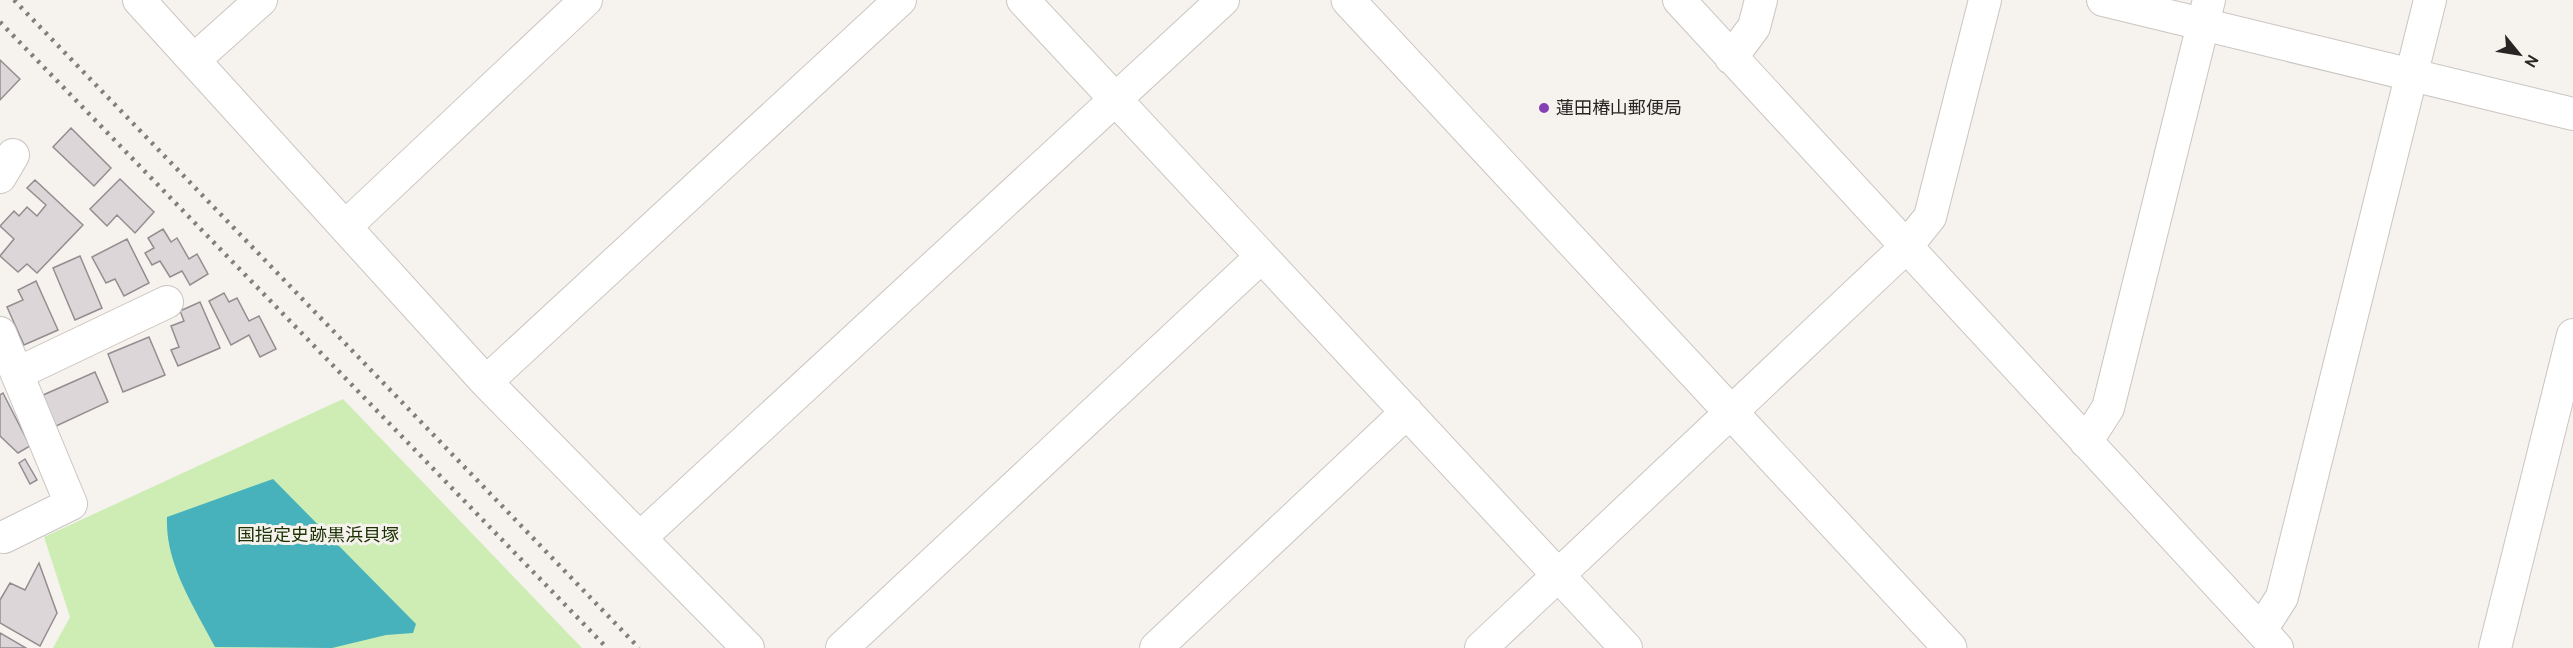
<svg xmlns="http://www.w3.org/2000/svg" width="2573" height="648" font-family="Cabin,'Noto Sans JP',sans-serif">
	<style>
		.green { fill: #cdedb5 }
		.water { fill: #47b2bc }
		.building { fill: #dcd6d9; stroke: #938d90; stroke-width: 1.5 }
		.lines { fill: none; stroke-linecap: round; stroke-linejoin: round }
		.minor-casing { stroke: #cac5c1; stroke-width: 34 }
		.tertiary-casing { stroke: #cac5c1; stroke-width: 35 }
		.minor { stroke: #fff; stroke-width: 32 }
		.tertiary { stroke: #fff; stroke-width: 33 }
		.rail { stroke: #817e7c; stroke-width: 4.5; stroke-dasharray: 3 6; stroke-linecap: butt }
		.poi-dot { fill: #8740b3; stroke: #f6f2ee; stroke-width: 2 }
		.labels { text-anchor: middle; stroke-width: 6; stroke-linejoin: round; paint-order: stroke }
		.poi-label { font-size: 18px; fill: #282625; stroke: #f6f2ee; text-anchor: start }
		.park-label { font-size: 18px; fill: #1b3102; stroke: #f6f2ee }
	</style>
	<rect width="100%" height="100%" fill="#f6f2ee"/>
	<path class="green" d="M343,399L582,648H53L70,617L44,537Z"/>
	<path class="water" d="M273,479L416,624L413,633L386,635L332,648L215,647C194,606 165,564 167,517Z"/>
	<path class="building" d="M0,60L20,79L0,100Z
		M71,128L111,168L94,186L53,147Z
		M120,179L154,212L135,233L117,215L107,226L90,209Z
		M35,180L83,225L37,273L27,264L18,272L0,256L14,239L0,226L14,211L19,216L27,207L37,216L46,205L27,188Z
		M163,229L171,242L177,238L189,259L197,254L208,274L190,285L182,271L170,277L160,261L152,265L145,253L154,248L148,238Z
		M127,239L149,283L124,296L115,279L106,283L92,257Z
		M80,256L102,308L75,320L53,268Z
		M36,281L58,330L24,345L7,307L23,300L18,290Z
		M224,293L229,302L237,298L249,321L259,316L276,349L260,357L249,335L231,345L209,301Z
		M200,302L220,348L178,366L171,350L179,347L171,326L184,321L180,311Z
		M149,337L165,375L123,392L108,354Z
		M95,372L108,402L54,427L41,396Z
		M3,393L30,446L18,453L0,436V395Z
		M25,459L37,480L30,484L19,463Z
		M39,563L57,613L40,646L0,623V600L10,583L25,590Z
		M0,633L26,648H0Z"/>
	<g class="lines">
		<g class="minor-casing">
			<path id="minor" d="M139,0L486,382L748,648
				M1023,0L1626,648
				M1679,0L2277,648
				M2103,0L2573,114
				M1731,58L1754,27L1761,0
				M194,60L261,0
				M0,177L13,155
				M345,227L586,0
				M0,333L71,504L4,537
				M18,373L167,302
				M486,382L900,0
				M2086,442L2108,408L2209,0
				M640,538L1223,0
				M2261,630L2282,597L2430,0
				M842,648L1261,257
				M1156,648L1407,412
				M1481,648L1905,248L1930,217L1985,0
				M2495,648L2573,335"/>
		</g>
		<g class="tertiary-casing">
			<path id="tertiary" d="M1348,0L1950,648"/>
		</g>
		<use href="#minor" class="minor"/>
		<use href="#tertiary" class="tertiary"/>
		<path class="rail" d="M14,0L639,648
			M0,22L607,648"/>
	</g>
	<circle class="poi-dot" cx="1544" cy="108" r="6"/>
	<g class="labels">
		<g class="poi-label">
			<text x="1556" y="114">蓮田椿山郵便局</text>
		</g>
		<g class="park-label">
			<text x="318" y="541">国指定史跡黒浜貝塚</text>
		</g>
	</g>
	<g transform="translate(2519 54) rotate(120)" stroke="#f6f2ee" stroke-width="4.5" paint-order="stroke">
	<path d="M0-4.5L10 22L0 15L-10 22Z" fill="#282625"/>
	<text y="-9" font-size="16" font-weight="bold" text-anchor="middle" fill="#282625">N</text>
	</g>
</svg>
